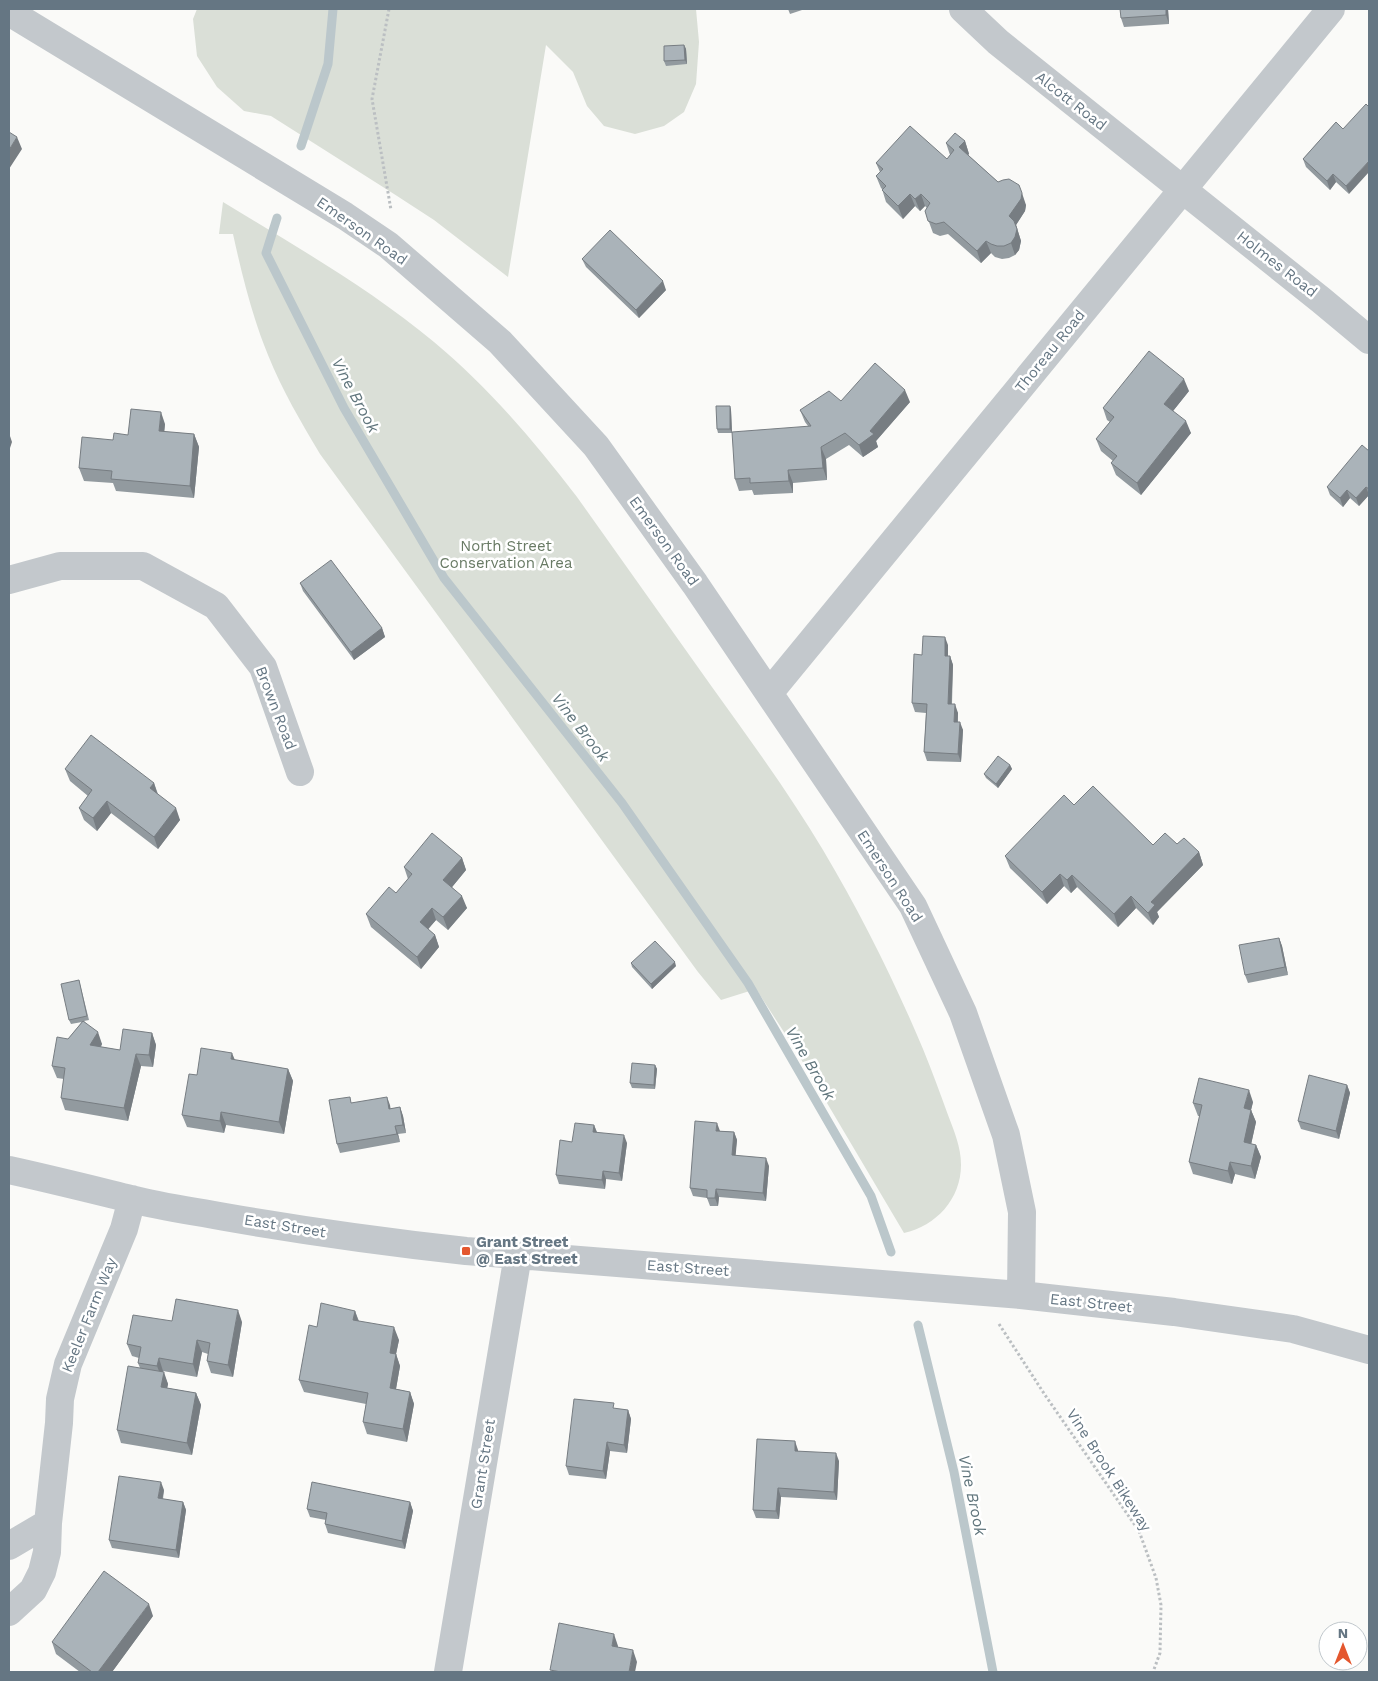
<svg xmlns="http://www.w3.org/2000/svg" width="1378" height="1681" font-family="'Work Sans',sans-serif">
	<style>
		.green { fill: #dadfd7 }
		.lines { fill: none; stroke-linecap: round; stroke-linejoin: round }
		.stream { stroke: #bbc7cb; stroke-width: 9 }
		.path { stroke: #bbbfc2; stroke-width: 3; stroke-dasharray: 2.5 2.5; stroke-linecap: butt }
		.minor { stroke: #c3c8cc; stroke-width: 28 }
		.wall { fill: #929a9f }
		.shaded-wall { fill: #777d82 }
		.building { fill: #aab3b9; stroke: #777d82 }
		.poi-dot { fill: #e4572e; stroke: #fff; stroke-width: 2 }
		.labels { text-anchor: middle; stroke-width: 5; stroke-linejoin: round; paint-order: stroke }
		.street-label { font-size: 15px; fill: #657683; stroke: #fff }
		.park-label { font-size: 15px; fill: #687a64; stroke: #fff }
		.poi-label { font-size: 15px; font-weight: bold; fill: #657683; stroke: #fff; text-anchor: start }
		.water-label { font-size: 16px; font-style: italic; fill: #60757c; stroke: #fff }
	</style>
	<rect width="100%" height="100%" fill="#fafaf8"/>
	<path class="green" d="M197,9H696L699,42L696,84L684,112L664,126L635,134L604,126L587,106L573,72L546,45L508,277L434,220L394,194L271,116L244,111L217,87L197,56L193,19Z
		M223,202C295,246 369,288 434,342C489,388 534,441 577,497C622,560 667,624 712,687C750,740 789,793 823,850C861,914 894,980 923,1049C932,1071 940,1093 948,1115C954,1131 961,1147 961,1165C961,1199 936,1226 904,1233L795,1049L756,989L721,1000L698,972L320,454C301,422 282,390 268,355C252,316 242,275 233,234H219Z"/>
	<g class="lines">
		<path class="stream" d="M301,146L328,64L333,9
			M277,218L266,253L344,408L444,578L622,803L748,983L871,1196L891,1252
			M918,1325L954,1472L993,1672"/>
		<path class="path" d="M389,9L372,99L391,210
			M999,1324L1045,1395L1139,1531L1156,1578L1161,1605L1160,1653L1153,1672"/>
		<path class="minor" d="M963,9L998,42L1321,300L1369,340
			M9,12L345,216L388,245L500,342L596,446L695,584L913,906L963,1013L1006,1135L1022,1212L1021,1295
			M9,580L60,566H143L216,606L263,667L300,772
			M769,693L1331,9
			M9,1170C50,1179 90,1189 131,1199C162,1207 193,1211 225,1217C305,1231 385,1242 466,1251L1021,1295L1174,1312L1293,1329L1369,1350
			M9,1546L48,1523
			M9,1612L33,1590L42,1572L47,1552L48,1523L59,1423L60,1399L68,1364L124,1229L132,1199
			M448,1672L518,1255"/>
	</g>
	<path class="wall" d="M788,9H805L790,14Z
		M1168,9L1169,24L1124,27L1121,18Z
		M684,45L686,49L687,64L666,66L664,61Z
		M1336,122L1349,194L1336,182L1330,190L1306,167L1303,159Z
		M965,141L969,154L968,155L998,182L1026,205L1025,211L1016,225L1021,241L1019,250L1015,255L1009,258L1002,259L995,257L991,253L981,263L948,234L940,236L933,233L925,211L927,208L925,206L920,211L915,206L903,219L886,202L882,189L881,188L876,176L880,172L876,163L947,159L950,155L946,143Z
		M582,259L666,290L639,318L586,267Z
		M1189,391L1173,411L1191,433L1141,495L1116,475L1111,463L1113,461L1101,451L1096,439L1110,422L1107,420L1103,408Z
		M841,401L910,402L876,441L878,447L863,457L849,445L826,459L827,480L793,483V493L754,495L752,490L739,491L735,479L808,426L805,422L800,410Z
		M730,406L731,410L732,433H718L717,429Z
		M165,424L164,432L194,434L199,447L194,498L116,491L113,483L84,481L79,468L113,440Z
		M1369,451V495L1359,506L1350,498L1343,507L1330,495L1327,487Z
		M300,583L382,628L385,637L354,660L303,591Z
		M948,645V656H950L953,665L952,704L958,713V722L963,730L961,762L927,761L924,752L926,713L915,712L912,703L922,655Z
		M1010,765L1012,769L998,788L986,778L984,774Z
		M65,769L154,783L158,794L180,820L158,849L111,813L97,831L84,820L79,808L88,796L70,781Z
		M1074,805L1153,845L1177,844L1199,852L1203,865L1157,912L1159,917L1153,925L1136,908L1118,927L1077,887L1071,893L1064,886L1047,904L1010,868L1005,856Z
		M462,858L466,870L452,887L467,908L448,930L436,920L428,929L435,935L439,947L421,969L371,927L366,914L396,893L408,879L404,867Z
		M1279,938L1282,946L1288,975L1248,983L1245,975Z
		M631,963L676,966L652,989L632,967Z
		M79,980L89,1020L84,1021L102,1044L101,1047L120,1050L152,1033L156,1045L153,1067L141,1066L128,1121L65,1110L61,1098L64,1079L57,1078L52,1066L68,1039L82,1022L71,1024L69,1020Z
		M235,1060L288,1069L293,1081L284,1134L226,1125L224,1133L187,1127L182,1115L197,1075Z
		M655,1065L657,1069L655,1089L632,1088L630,1083Z
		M1347,1085L1350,1093L1339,1139L1301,1129L1298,1121Z
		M1253,1102L1251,1110L1256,1122L1251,1144L1256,1145L1261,1157L1255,1179L1235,1174L1232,1184L1193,1174L1189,1162L1200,1116H1198L1193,1103Z
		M352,1103L390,1105V1109L400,1107L403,1116L406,1133L398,1134L400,1142L340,1153L337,1144Z
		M594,1125L597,1132L627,1143L622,1181L606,1179L605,1189L559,1184L556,1175L572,1142Z
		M720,1131L734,1132L737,1140L735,1155L769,1166L766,1201L719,1197L718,1206H710L707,1198L693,1196L690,1188Z
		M355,1311L359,1321L399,1340L396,1354L400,1366L396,1389L410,1392L414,1404L407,1442L367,1434L363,1422L366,1404L304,1392L299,1380L317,1327Z
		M172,1321L242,1322L233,1377L211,1373L207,1361L208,1354L202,1352L197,1377L163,1371V1372L168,1384L167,1388L196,1393L201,1405L192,1455L121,1443L117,1430L140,1368L138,1363L139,1358L132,1356L127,1344Z
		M616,1409L628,1410L631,1419L627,1453L610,1451L606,1479L569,1475L566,1466Z
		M798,1450V1451L839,1461L837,1500L781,1497L779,1519L756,1518L753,1510Z
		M164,1490L163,1499L183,1502L186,1510L179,1558L112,1548L109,1540Z
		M410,1502L413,1511L405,1549L328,1533L325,1524L326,1520L310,1517L307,1509Z
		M153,1616L112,1672H80L56,1654L52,1642Z"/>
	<path class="shaded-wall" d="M1166,9H1168L1169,24L1166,15Z
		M684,45L686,49L687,64L685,60Z
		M17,137L22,149L9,169V150Z
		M965,141L969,154L964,159L959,147Z
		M1369,161V172L1349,194L1346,186Z
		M1333,174L1336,182L1330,190L1327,181Z
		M1022,193L1026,205L1025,211L1016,225L1021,241L1019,250L1015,255L1011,243L1009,216Z
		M910,194L915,206L903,219L898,206Z
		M921,194L925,206L920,211L915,199Z
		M986,241L991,253L981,263L977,251Z
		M663,281L666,290L639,318L636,310Z
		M1184,379L1189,391L1169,416L1164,404Z
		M905,390L910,402L876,441L878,447L863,457L859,445L870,431Z
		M730,406L731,410L732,433L730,429Z
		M161,412L165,424L163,444L159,431Z
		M1186,421L1191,433L1141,495L1137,483Z
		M9,433L12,442L10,448L9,450Z
		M194,434L199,447L194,498L190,486Z
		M821,447L826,459L827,480L823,468Z
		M788,470L793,483V493L789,481Z
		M1366,487L1369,495L1359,506L1356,498Z
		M1347,490L1350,498L1343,507L1340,498Z
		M382,628L385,637L354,660L351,652Z
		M945,637L948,645V664L945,656Z
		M950,656L953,665L951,713L948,704Z
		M955,704L958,713L957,730L954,722Z
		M960,722L963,730L961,762L958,754Z
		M1010,765L1012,769L998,788L996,784Z
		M154,783L158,796L150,788Z
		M107,801L111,813L97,831L93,818Z
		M176,808L180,820L158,849L154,837Z
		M1199,852L1203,865L1157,912L1159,917L1153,925L1148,913L1151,902Z
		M462,858L466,870L448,892L443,880Z
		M1060,874L1064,886L1047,904L1042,892Z
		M1072,875L1077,887L1071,893L1067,880Z
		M462,896L467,908L448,930L443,917Z
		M1131,896L1136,908L1118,927L1114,914Z
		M432,908L436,920L424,934L420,922Z
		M435,935L439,947L421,969L417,957Z
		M1279,938L1282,946L1288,975L1285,967Z
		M675,962L676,966L652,989L651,984Z
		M98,1032L102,1044L94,1057L90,1045Z
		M152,1033L156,1045L153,1067L149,1055Z
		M232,1053L237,1065L231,1059Z
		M136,1054L141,1066L128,1121L124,1108Z
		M655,1065L657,1069L655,1089L654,1085Z
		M288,1069L293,1081L284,1134L279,1122Z
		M1347,1085L1350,1093L1339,1139L1336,1131Z
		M1249,1090L1253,1102L1251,1110L1256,1122L1249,1154L1244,1142V1108Z
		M387,1097L390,1105L392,1118L389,1109Z
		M400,1107L403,1116L406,1133L403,1125Z
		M221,1112L226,1125L224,1133L220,1121Z
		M717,1123L720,1131H716Z
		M594,1125L597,1133L593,1132Z
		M395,1126L398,1134L400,1142L397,1134Z
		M734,1132L737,1140L735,1163L732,1155Z
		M624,1135L627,1143L622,1181L619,1173Z
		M1256,1145L1261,1157L1255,1179L1251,1166Z
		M766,1158L769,1166L766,1201L763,1193Z
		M1230,1162L1235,1174L1232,1184L1228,1171Z
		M603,1171L606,1179L605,1189L602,1180Z
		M716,1189L719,1197L718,1206L715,1198Z
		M238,1310L242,1322L233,1377L228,1365Z
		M355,1311L359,1323L353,1320Z
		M394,1327L399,1340L396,1354L400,1366L394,1400L390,1388V1353Z
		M197,1340L202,1352L197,1377L193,1364Z
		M159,1358L163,1371L162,1379L157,1366Z
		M164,1372L168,1384L165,1399L161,1387Z
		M410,1392L414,1404L407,1442L403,1429Z
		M196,1393L201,1405L192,1455L187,1443Z
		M628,1410L631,1419L627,1453L624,1445Z
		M795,1441L798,1450V1459L795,1451Z
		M607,1442L610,1451L606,1479L603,1471Z
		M836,1453L839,1461L837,1500L834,1492Z
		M161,1482L164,1490L161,1506L158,1498Z
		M778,1488L781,1497L779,1519L776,1511Z
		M183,1502L186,1510L179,1558L176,1550Z
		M410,1502L413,1511L405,1549L402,1541Z
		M149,1604L153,1616L112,1672H98Z
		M614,1634L618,1646L616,1658L612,1646Z
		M633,1650L637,1662L635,1672H629Z"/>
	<path class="building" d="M1120,9H1166V15L1121,18Z
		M684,45L685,60L664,61V46Z
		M1366,104L1369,107V161L1346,186L1333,174L1327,181L1303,159L1336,122L1343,129Z
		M910,126L947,159L954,150L946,143L955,133L965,141L959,147L998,182L1003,180L1009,179L1019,185L1022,193L1021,199L1009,216L1014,221L1017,229L1015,237L1011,243L1004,246H997L991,244L986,241L977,251L944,222L936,224L928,221L925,211L930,203L921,194L915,199L910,194L898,206L882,190L886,186L876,176L883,169L876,163Z
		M9,132L17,137L9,150Z
		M610,230L663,281L636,310L582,259Z
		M1149,351L1184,379L1164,404L1186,421L1137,483L1111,463L1117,456L1096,439L1114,417L1103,408Z
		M875,363L905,390L870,431L874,434L859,445L845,433L821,447L823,468L788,470L789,481L750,483V478L735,479L732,432L811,426L800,410L829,391L841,401Z
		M716,406H730V429H717Z
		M131,409L161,412L159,431L194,434L190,486L111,479L112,471L79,468L82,437L113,440L114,433L128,435Z
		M1362,445L1369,451V489L1366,487L1356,498L1347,490L1340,498L1327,487Z
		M331,560L382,628L351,652L300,583Z
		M923,636L945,637V656H950L948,704H955L954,722H960L958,754L924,752L927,704L912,703L914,654L922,655Z
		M91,735L154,783L150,788L176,808L154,837L107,801L93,818L79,808L92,790L65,769Z
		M998,756L1010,765L996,784L984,774Z
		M1093,786L1153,845L1165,833L1177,844L1184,838L1199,852L1151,902L1155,905L1148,913L1131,896L1114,914L1072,875L1067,880L1060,874L1042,892L1005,856L1064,795L1074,805Z
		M432,833L462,858L443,880L462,896L443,917L432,908L420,922L435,935L417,957L366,914L389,887L396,893L412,874L404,867Z
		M1279,938L1285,967L1245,975L1239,945Z
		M655,941L675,962L651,984L631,963Z
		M79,980L87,1016L69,1020L61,984Z
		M83,1021L98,1032L90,1045L120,1050L123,1029L152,1033L149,1055L136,1054L124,1108L61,1098L65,1068L52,1066L57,1037L68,1039Z
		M201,1048L232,1053L231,1059L288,1069L279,1122L221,1112L220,1121L182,1115L189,1074L197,1075Z
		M632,1063L655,1065L654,1085L630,1083Z
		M1309,1075L1347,1085L1336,1131L1298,1121Z
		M1199,1078L1249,1090L1244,1108L1251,1110L1244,1142L1256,1145L1251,1166L1230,1162L1228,1171L1189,1162L1202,1105L1193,1103Z
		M350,1097L351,1103L387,1097L389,1109L400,1107L403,1125L395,1126L397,1134L337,1144L329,1100Z
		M695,1121L717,1123L716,1131L734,1132L732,1155L766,1158L763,1193L716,1189L715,1198H707V1190L690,1188Z
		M575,1123L594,1125L593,1132L624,1135L619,1173L603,1171L602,1180L556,1175L560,1140L572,1142Z
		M176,1299L238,1310L228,1365L207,1361L210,1343L197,1340L193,1364L159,1358L157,1366L138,1363L141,1347L127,1344L133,1315L172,1321Z
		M321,1303L355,1311L353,1320L394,1327L390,1353L396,1354L390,1388L410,1392L403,1429L363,1422L368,1393L299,1380L309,1325L317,1327Z
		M128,1366L164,1372L161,1387L196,1393L187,1443L117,1430Z
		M574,1399L614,1403L613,1408L628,1410L624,1445L607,1442L603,1471L566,1466Z
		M757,1439L795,1441V1451L836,1453L834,1492L778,1488L776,1511L753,1510Z
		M119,1476L161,1482L158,1498L183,1502L176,1550L109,1540Z
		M312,1482L410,1502L402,1541L325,1524L327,1513L307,1509Z
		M104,1571L149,1604L98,1672H92L52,1642Z
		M559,1623L614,1634L612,1646L633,1650L629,1672H561L550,1670Z"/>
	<rect class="poi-dot" x="461" y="1246" width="10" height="10" rx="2.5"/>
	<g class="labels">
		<g class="street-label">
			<text transform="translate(1071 101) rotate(38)" y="5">Alcott Road</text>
			<text transform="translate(362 231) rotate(35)" y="5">Emerson Road</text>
			<text transform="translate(1277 264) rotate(38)" y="5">Holmes Road</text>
			<text transform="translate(1050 351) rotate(-51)" y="5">Thoreau Road</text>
			<text transform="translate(664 541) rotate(54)" y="5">Emerson Road</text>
			<text transform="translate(276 708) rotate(69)" y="5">Brown Road</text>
			<text transform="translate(890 876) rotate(57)" y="5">Emerson Road</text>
			<text transform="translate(285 1226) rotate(9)" y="5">East Street</text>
			<text transform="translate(688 1268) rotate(4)" y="5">East Street</text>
			<text transform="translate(1091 1303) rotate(6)" y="5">East Street</text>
			<text transform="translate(89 1315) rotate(-68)" y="5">Keeler Farm Way</text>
			<text transform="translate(483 1464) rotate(-81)" y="5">Grant Street</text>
			<text transform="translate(1109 1470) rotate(57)" y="5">Vine Brook Bikeway</text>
		</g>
		<g class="park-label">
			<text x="506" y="551">North Street<tspan x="506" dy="17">Conservation Area</tspan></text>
		</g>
		<g class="poi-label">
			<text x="476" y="1247">Grant Street<tspan x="476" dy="17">@ East Street</tspan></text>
		</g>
		<g class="water-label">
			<text transform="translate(356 395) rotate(62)" y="6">Vine Brook</text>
			<text transform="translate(581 727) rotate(52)" y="6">Vine Brook</text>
			<text transform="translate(811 1063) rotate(60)" y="6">Vine Brook</text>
			<text transform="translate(973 1495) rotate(78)" y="6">Vine Brook</text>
		</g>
	</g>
	<rect width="1378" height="1681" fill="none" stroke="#657683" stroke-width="20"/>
	<g transform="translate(1343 1646)"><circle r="24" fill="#ffffff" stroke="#c1c8cd"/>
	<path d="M0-4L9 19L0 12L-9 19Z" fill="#e4572e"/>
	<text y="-8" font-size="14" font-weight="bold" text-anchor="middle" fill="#657683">N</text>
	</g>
</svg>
